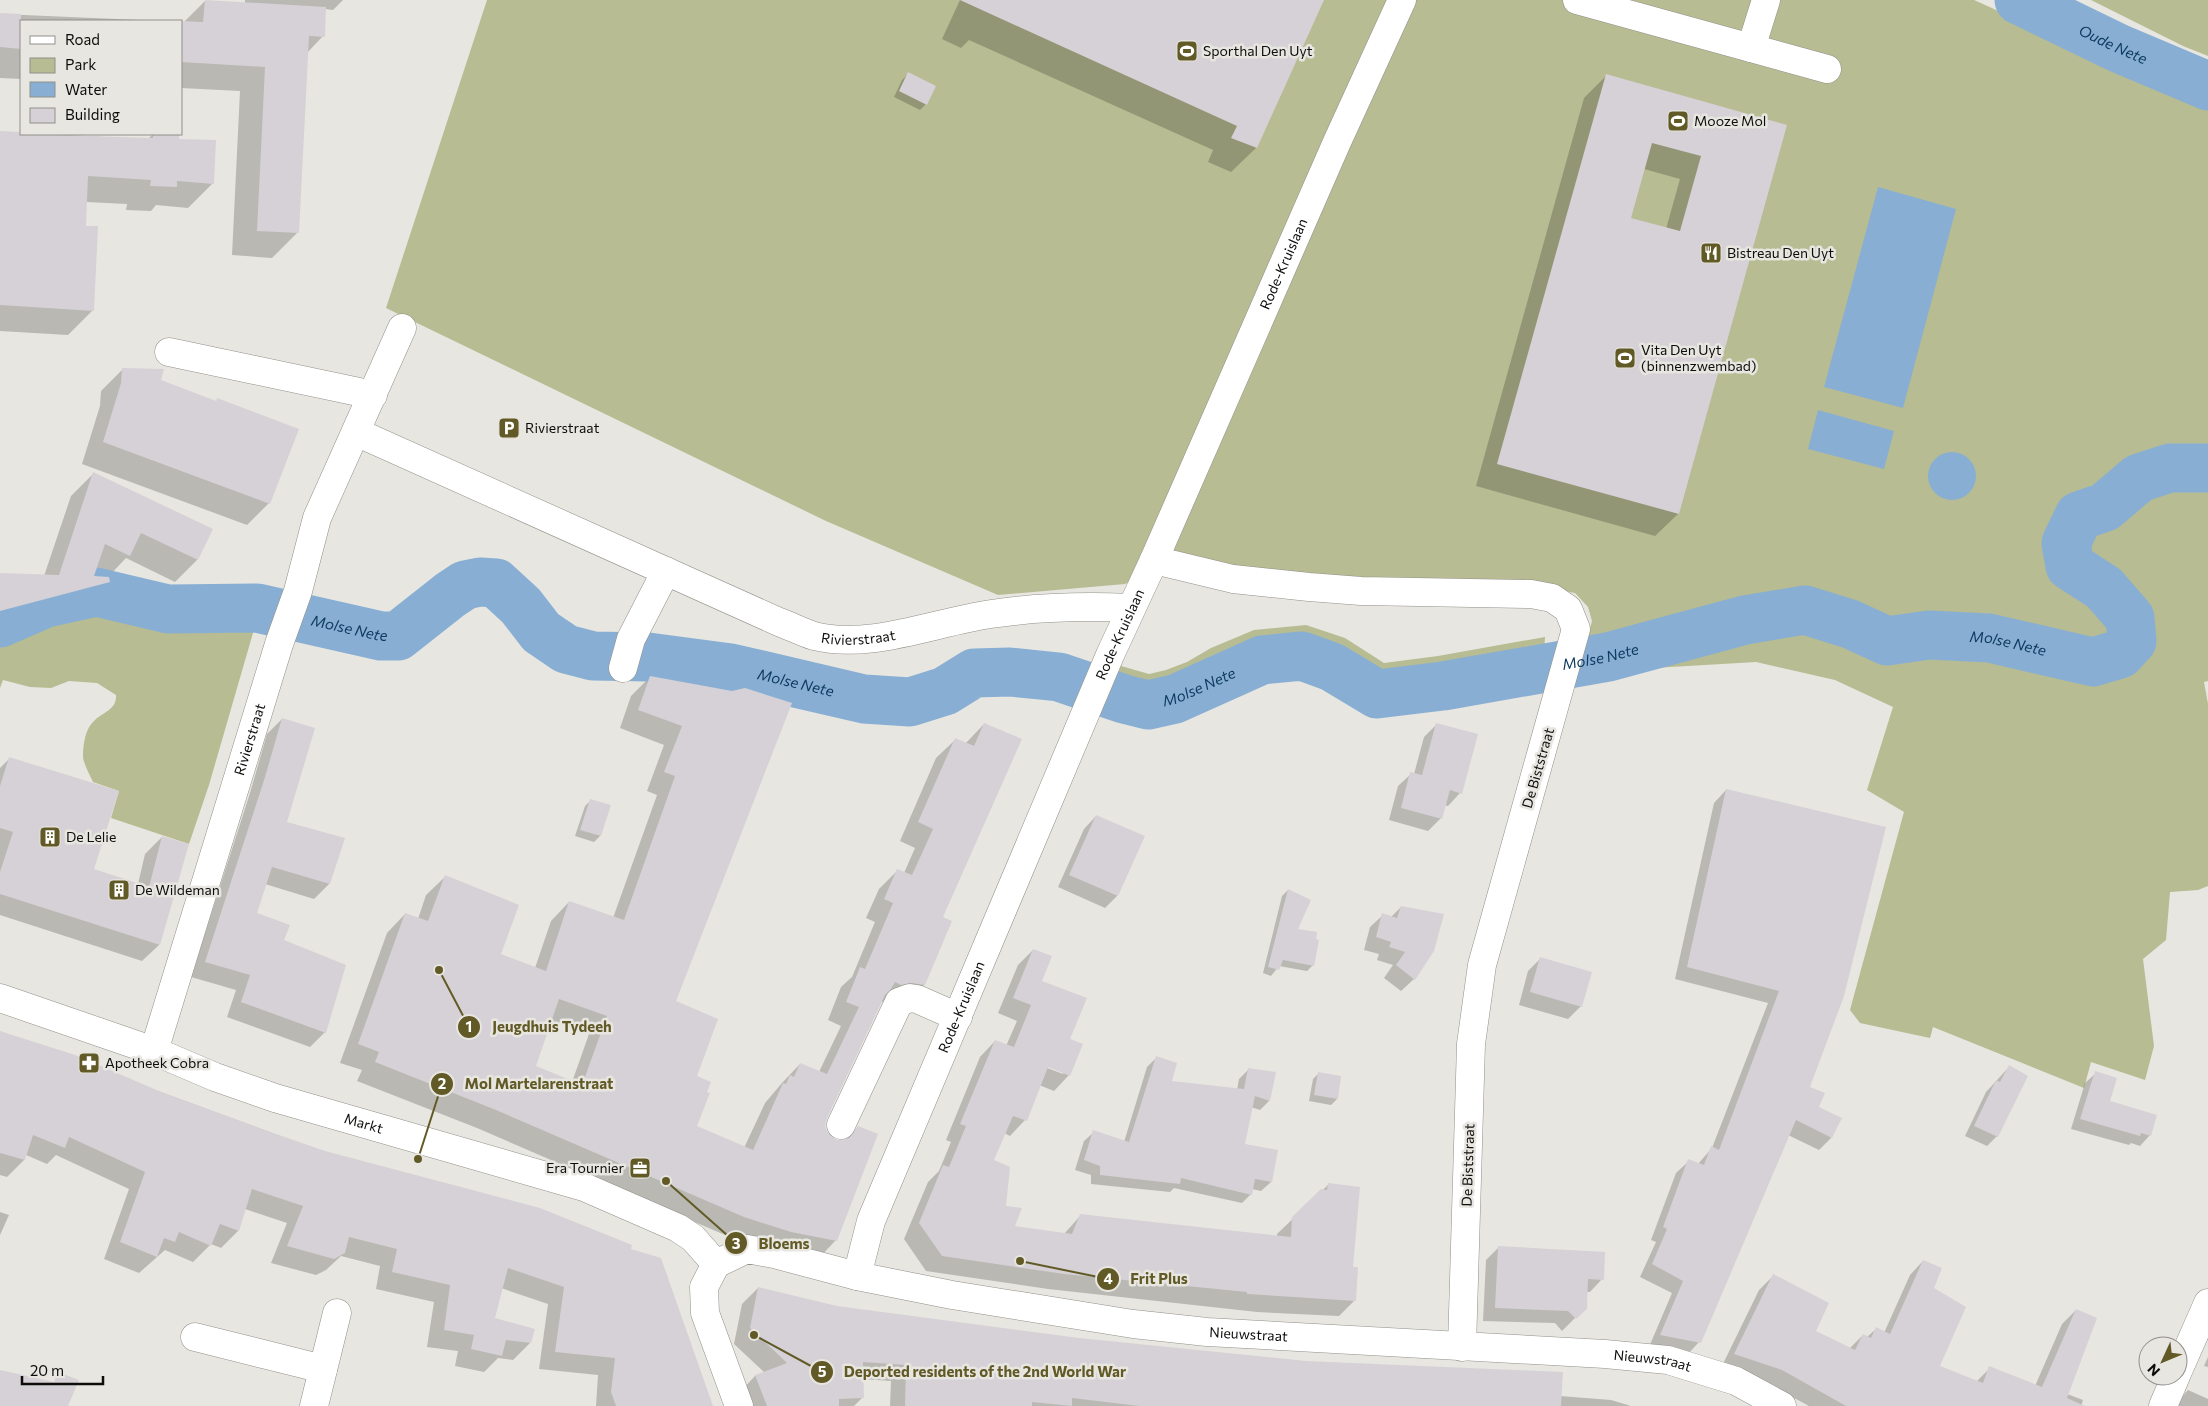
<svg xmlns="http://www.w3.org/2000/svg" width="2208" height="1406" font-family="Commissioner,sans-serif">
	<style>
		.green { fill: #b7bc92 }
		.water { fill: #88afd3 }
		.shadow { fill: #0003; fill-rule: evenodd }
		.lines { fill: none; stroke-linecap: round; stroke-linejoin: round }
		.river { stroke: #88afd3; stroke-width: 49 }
		.building { fill: #d5d1d6; fill-rule: evenodd }
		.minor-casing { stroke: #92908a; stroke-width: 29 }
		.major-casing { stroke: #92908a; stroke-width: 29 }
		.minor { stroke: #fff; stroke-width: 28 }
		.major { stroke: #fff; stroke-width: 28 }
		.labels { text-anchor: middle; stroke-width: 5; stroke-linejoin: round; paint-order: stroke }
		.poi-label { font-size: 14px; fill: #0d0d0b; stroke: #e8e6e0; text-anchor: start }
		.street-label { font-size: 14px; fill: #0d0d0b; stroke: #e8e6e0 }
		.water-label { font-size: 15px; font-style: italic; fill: #0f3c60; stroke: #e8e6e0 }
		.leader { fill: none; stroke: #625a26; stroke-width: 2 }
		.callout-dot { fill: #625a26; stroke: #e8e6e0; stroke-width: 2 }
		.mark-label { font-size: 15px; text-anchor: middle; font-weight: bold; fill: #fff }
		.callout-label { font-size: 15px; text-anchor: middle; font-weight: bold; fill: #625a26; stroke: #e8e6e0; stroke-width: 5; stroke-linejoin: round; paint-order: stroke }
	</style>
	<rect width="100%" height="100%" fill="#e8e6e0"/>
	<path class="green" d="M487,0H1974L2208,105V681L2204,682L2208,704V886L2198,890L2170,892L2166,940L2143,959L2154,1046L2145,1080L2091,1062L2084,1088L1933,1027L1930,1038L1860,1023L1850,1010L1904,812L1867,790L1893,707L1835,680L1756,662L1636,669L1584,651L1592,621L1588,607L1575,593L1525,584L1264,574L1175,556L1125,584L998,595L826,521L386,308Z
		M2091,0H2208V56L2183,46Z
		M94,600C129,608 163,615 199,618C218,619 238,617 257,619L209,785L189,844L111,818L119,791L93,782C90,775 84,765 83,757C83,745 85,728 95,720C104,712 117,709 116,695L97,683L69,681L51,688L30,687L3,680L0,688V633L45,612Z
		M1306,625L1345,638L1384,663L1438,656L1545,637L1543,669L1443,686L1377,694L1332,667L1302,656L1262,660L1175,699L1148,705L1110,694L1121,666L1149,674L1166,670L1187,662L1211,648L1254,630Z"/>
	<path class="water" d="M1878,187L1956,209L1903,408L1824,387Z
		M1818,410L1894,431L1884,469L1808,449Z
		M1928 476a24 24 0 1 1 48 0a24 24 0 1 1-48 0Z"/>
	<path class="shadow" d="M245,0H343L333,10L325,9L323,36L307,53L297,233L272,258L232,255L240,91L181,88V22H184L205,1L245,4Z
		M960,0H1323L1256,148L1231,172L1208,162L1213,150L969,40L961,48L942,39Z
		M0,14L164,21H21V79L0,78Z
		M908,74L926,104L920,110L894,97L902,80Z
		M1607,75L1786,126L1678,514L1655,536L1476,486L1584,98ZM1644,169L1680,179L1666,229L1630,219Z
		M0,132L148,139L153,134L178,135L177,140L213,183L188,208L156,205L151,211L126,210L127,204L86,202L85,227L93,310L68,335L0,331Z
		M123,369L298,430L269,503L247,525L82,464L100,406L101,391Z
		M93,474L211,529L197,560L175,582L126,558L108,577L95,571L93,577L108,582L86,604L0,627V574L44,576L71,496Z
		M650,677L732,692L675,1002L695,1077V1127L744,1148L765,1103L782,1083L800,1064L819,1072L841,1026L828,1020L841,987L852,977L875,922L866,918L879,889L898,870L904,873L915,848L900,841L936,758L955,740L965,744L984,724L924,985L905,1003L893,1001L880,1002L826,1118L824,1126L827,1134L834,1140L845,1141L858,1127L836,1240L818,1259L772,1250L725,1235L477,1128L357,1081L362,1070L340,1063L387,933L405,914L418,919L426,895L445,877L499,954L535,968L551,921L569,902L613,918L657,795L647,791L664,745L620,728L631,696ZM550,1021L589,1034L572,1082L535,1067Z
		M282,719L285,823L344,839L329,884L314,899L265,884L255,914L283,941L325,1032L310,1047L227,1017L236,990L191,977L250,793L267,734Z
		M1437,724L1460,793L1448,806L1444,805L1441,818L1428,831L1389,820L1398,786L1411,774H1414L1424,737Z
		M10,758L92,870L138,884L145,854L162,837L159,945L142,961L0,915V768Z
		M1726,790L1808,1088L1831,1138L1819,1150L1788,1135L1699,1342L1687,1355L1649,1347L1672,1293L1640,1277L1656,1242L1651,1240L1676,1173L1689,1161L1698,1164L1712,1148L1768,1003L1675,979L1714,803Z
		M591,800L609,806L600,836L594,842L575,836L585,806Z
		M1096,816L1117,896L1105,908L1058,887L1084,829Z
		M1288,890L1296,930L1313,965L1307,971L1279,966L1271,976L1263,973L1282,896Z
		M1401,907L1414,979L1401,991L1384,978L1393,965L1377,960L1379,954L1364,950L1370,927L1383,915L1391,917Z
		M1033,950L1041,981L1069,1039V1075L1054,1091L1039,1085L1025,1120L1010,1136L1004,1133L992,1161L1005,1207L1014,1227L1064,1234L1081,1215L1277,1237V1234L1329,1184L1354,1301L1339,1316L1257,1312L1048,1289L926,1271L904,1239L928,1182L939,1171L951,1142L946,1140L980,1057L995,1041L1006,1046L1017,1021L998,1013L1018,965ZM1043,1064L1063,1072V1074L1042,1066Z
		M1540,959L1581,1006L1568,1019L1519,1005L1528,971Z
		M0,1033L324,1152L629,1250L712,1406H596L598,1375L539,1369L548,1304L501,1288L494,1319L530,1343L513,1360L498,1358L484,1372L455,1366L458,1351L427,1347L434,1302L376,1289L380,1266L341,1256L326,1270L316,1275L271,1263L287,1223L245,1209L238,1231L221,1248L211,1244L193,1262L165,1250L139,1273L104,1259L129,1189L56,1155L47,1164L26,1155L24,1160L7,1177L0,1175Z
		M1157,1057L1170,1082L1237,1090L1239,1079L1249,1069L1275,1074L1269,1101L1260,1110L1251,1107L1244,1145L1271,1182L1261,1191L1252,1189L1251,1194L1242,1203L1174,1188L1170,1192L1091,1184V1175L1075,1170L1084,1141L1094,1132L1124,1142L1147,1067Z
		M2009,1067L1997,1136L1987,1146L1965,1136L1986,1092Z
		M1319,1073L1337,1099L1331,1105L1309,1101L1313,1079Z
		M2096,1073L2108,1102L2150,1135L2140,1146L2131,1143L2129,1145L2071,1129L2085,1083Z
		M0,1212L9,1215L0,1235Z
		M1498,1248L1602,1279L1590,1292H1586L1585,1308L1562,1331L1555,1323L1483,1321L1486,1260Z
		M1923,1261L1932,1288L1938,1367L1976,1382L1990,1368L2035,1386L2062,1324L2076,1310L2067,1394L2083,1400L2081,1406H1809L1768,1384L1721,1368L1759,1290L1773,1276L1814,1331L1850,1348L1863,1335L1867,1337L1876,1329L1884,1333L1910,1275Z
		M758,1288L837,1307L1079,1340L1560,1396L1611,1400L1631,1406H890L891,1381L862,1379L863,1397L854,1406H744L739,1393L755,1376L765,1373L734,1344L742,1304Z
		M2208,1357V1367L2204,1366Z
		M2188,1390L2208,1399V1406H2174Z"/>
	<g class="lines">
		<g class="river">
			<path id="s1" d="M2019,0L2118,48L2208,86"/>
			<path id="s2" d="M0,623L46,603L96,592L168,609L257,608L381,636H398L450,595L465,585L480,582L496,583L521,606L541,632L566,649L593,656L648,657L731,668L864,699L910,702L945,691L974,673L1010,672L1059,677L1124,699L1148,705L1175,699L1262,660L1302,656L1332,667L1377,694L1443,686L1608,657L1745,620L1805,610L1850,624L1887,641L1929,635L1989,638L2093,662L2120,654L2132,641L2130,618L2104,588L2070,566L2066,543L2079,516L2105,507L2139,478L2170,468H2208"/>
		</g>
	</g>
	<path class="building" d="M205,0L326,7L325,37L309,36L299,233L257,231L265,67L181,62V21L203,22Z
		M960,0H1324L1257,148L1231,138L1237,126Z
		M0,13L21,14V49L0,47Z
		M908,72L936,86L927,105L899,91Z
		M1606,74L1787,125L1679,514L1497,464ZM1652,143L1701,156L1680,231L1631,218Z
		M0,131L21,132V134L153,138V134H179V139L216,140L214,184L177,181V187L150,186L151,180L88,176L86,226H98L94,311L0,305Z
		M122,368L164,369L161,380L216,401L217,398L299,429L270,504L103,442L121,383Z
		M93,472L213,529L198,560L141,533L130,556L105,544L94,576L109,577L110,582L0,611V573L59,575Z
		M650,676L732,691L745,688L792,703L676,1001L718,1019L697,1076L711,1082L707,1092L710,1093L697,1126L753,1150L783,1083L786,1084L790,1075L794,1077L800,1063L827,1074L859,1007L846,1002L860,967L865,969L893,903L884,899L897,869L912,875L933,829L918,822L955,738L974,746L984,723L1022,739L943,917L952,921L925,985L912,983L901,985L895,982L891,989L885,995L827,1118L825,1126L828,1133L835,1139L842,1141L849,1138L858,1126L878,1134L837,1241L791,1232L744,1217L496,1110L375,1062L379,1052L358,1044L405,913L428,921L445,875L519,905L501,954L546,971L569,901L624,920L675,776L664,772L682,726L638,710ZM559,999L607,1016L582,1085L536,1066Z
		M282,718L315,728L287,822L345,838L330,884L272,867L257,913L290,925L284,940L346,965L326,1033L241,1002L250,975L205,962L265,777Z
		M1436,723L1478,734L1462,794L1450,790L1442,819L1401,808L1410,772L1422,775Z
		M9,757L119,791L94,869L149,887L162,836L189,844L160,945L0,894V872L13,832L0,828V786Z
		M1726,789L1886,827L1844,996L1810,1087L1825,1093L1819,1107L1842,1118L1832,1138L1796,1120L1701,1343L1660,1335L1683,1281L1652,1264L1667,1229L1663,1227L1688,1159L1704,1165L1711,1146L1719,1150L1779,991L1687,967Z
		M590,799L611,805L601,836L580,830Z
		M1096,815L1145,836L1118,896L1069,875Z
		M1288,889L1311,900L1298,929L1317,932L1316,939L1319,940L1314,966L1283,960L1279,970L1268,967Z
		M1401,906L1444,914L1434,951L1415,980L1396,965L1405,952L1389,947L1391,942L1376,937L1382,913L1397,918Z
		M1033,949L1052,956L1042,981L1087,998L1070,1039L1083,1044L1070,1076L1048,1067L1027,1121L1013,1116L994,1160L1010,1167L1006,1206L1022,1208L1015,1226L1072,1234L1080,1214L1291,1237L1292,1217L1321,1189L1327,1190L1328,1183L1360,1187L1353,1267H1358L1356,1301L1247,1294V1292L1064,1274L942,1256L919,1223L943,1165L949,1167L966,1126L960,1124L995,1040L1014,1047L1031,1005L1013,998Z
		M1540,957L1592,972L1582,1007L1530,992Z
		M0,1031L78,1056L161,1092L270,1132L325,1151L540,1208L632,1245L631,1249L661,1258L713,1406H616L611,1392L615,1358L555,1352L564,1287L508,1268L495,1318L535,1329L531,1343L506,1340L502,1356L471,1349L474,1335L444,1330L450,1285L392,1272L397,1249L349,1237L345,1253L334,1259L287,1246L303,1206L252,1189L239,1231L220,1224L211,1246L179,1232L175,1242L164,1238L157,1257L120,1242L145,1172L69,1137L65,1148L33,1135L25,1160L0,1153Z
		M1156,1056L1177,1063L1172,1081L1244,1089L1248,1068L1276,1072L1270,1101L1255,1096L1245,1144L1278,1150L1272,1182L1255,1179L1252,1195L1181,1178L1180,1184L1100,1175V1166L1084,1160L1093,1130L1129,1142Z
		M2009,1065L2028,1076L1998,1137L1974,1126L1996,1080L2000,1082Z
		M2095,1071L2117,1078L2110,1101L2157,1115L2151,1136L2141,1133L2140,1136L2080,1119Z
		M1318,1072L1341,1076L1338,1099L1314,1095Z
		M1498,1246L1605,1252L1604,1280L1588,1279L1587,1309L1576,1319L1568,1311L1495,1308Z
		M1923,1260L1942,1268L1934,1288L1966,1307L1940,1366L1983,1383L1989,1366L2042,1387L2076,1309L2097,1318L2067,1398L2085,1406H1846L1782,1370L1734,1354L1773,1274L1829,1303L1816,1331L1855,1350L1863,1334L1871,1338L1876,1327L1890,1334Z
		M758,1287L837,1306L1079,1338L1306,1361L1563,1372L1561,1406H1139L1072,1398V1406L1032,1402V1406H905L906,1365L863,1362L864,1398L839,1399V1406H767L755,1375L787,1363L750,1328Z
		M0,1370L54,1382L58,1372L79,1380L68,1406H0Z"/>
	<g class="lines">
		<g class="minor-casing">
			<g id="minor">
				<path d="M1577,0L1827,69"/>
				<path d="M1751,48L1766,0"/>
				<path d="M169,352L373,395"/>
				<path id="s3" d="M356,432L779,622C790,626 802,632 814,636C870,650 935,622 991,614C1037,607 1084,606 1131,608"/>
				<path d="M1154,560L1233,579L1309,587L1361,591L1531,594L1552,598L1568,609L1576,629L1482,965L1471,1044L1462,1347"/>
				<path d="M623,668L631,639L666,571"/>
				<path id="s4" d="M0,998L154,1051L215,1077L275,1098L584,1187L678,1228L693,1238L716,1264"/>
				<path id="s5" d="M154,1051L279,644L298,591L317,518L402,328"/>
				<path d="M841,1125L899,1002L910,998L917,999L958,1017"/>
				<path id="s6" d="M857,1276L871,1221L1110,655L1154,560L1337,142L1402,0"/>
				<path d="M195,1337L323,1369"/>
				<path d="M2178,1371L2208,1303"/>
				<path d="M314,1406L337,1313"/>
				<path d="M2163,1406L2176,1376"/>
			</g>
		</g>
		<g class="major-casing">
			<g id="major">
				<path id="s7" d="M739,1406L705,1313L704,1287L716,1264L747,1249L774,1254L857,1276L952,1295L1133,1324L1207,1332L1605,1354L1668,1360L1736,1381L1782,1406"/>
			</g>
		</g>
		<use href="#minor" class="minor"/>
		<use href="#major" class="major"/>
	</g>
	<defs>
		<g id="stadium-square" transform="scale(1.125)"><rect x="-9" y="-9" width="18" height="18" rx="4" fill="#625a26" stroke="#e8e6e0"/><path d="M0-5a6.5 5 0 1 0 0 10a6.5 5 0 1 0 0-10ZM-3.5-1.8h7v3.6h-7Z" fill="#fff"/></g>
		<g id="restaurant-square" transform="scale(1.125)"><rect x="-9" y="-9" width="18" height="18" rx="4" fill="#625a26" stroke="#e8e6e0"/><path d="M-5-6h1v4h1v-4h1v4h1v-4h1v5L-1.5 .5V6h-2V.5L-5-1ZM5-6V6H3V1.5H1.5Q1.5-4 5-6Z" fill="#fff"/></g>
		<g id="parking-square" transform="scale(1.125)"><rect x="-9" y="-9" width="18" height="18" rx="4" fill="#625a26" stroke="#e8e6e0"/><path d="M-3.5-5.5H1a3.5 3.5 0 0 1 0 7H-1V5.5H-3.5ZM-1-3.4V-.6H.8a1.4 1.4 0 0 0 0-2.8Z" fill="#fff"/></g>
		<g id="building-square" transform="scale(1.125)"><rect x="-9" y="-9" width="18" height="18" rx="4" fill="#625a26" stroke="#e8e6e0"/><path d="M-4-6H4V6H1V3H-1V6H-4ZM-2.5-4.3h1.7v1.8h-1.7ZM.8-4.3h1.7v1.8H.8ZM-2.5-1h1.7V.8h-1.7ZM.8-1h1.7V.8H.8Z" fill="#fff"/></g>
		<g id="pharmacy-square" transform="scale(1.125)"><rect x="-9" y="-9" width="18" height="18" rx="4" fill="#625a26" stroke="#e8e6e0"/><path d="M-2-6h4v4h4v4h-4v4h-4v-4h-4v-4h4Z" fill="#fff"/></g>
		<g id="office-square" transform="scale(1.125)"><rect x="-9" y="-9" width="18" height="18" rx="4" fill="#625a26" stroke="#e8e6e0"/><path d="M-6-3h4V-5.5h4V-3h4V5H-6ZM-1-4.5V-3h2v-1.5ZM-6 0V1H6V0Z" fill="#fff"/></g>
	</defs>
	<g fill-rule="evenodd">
		<use href="#stadium-square" x="1187" y="51"/>
		<use href="#stadium-square" x="1678" y="121"/>
		<use href="#restaurant-square" x="1711" y="253"/>
		<use href="#stadium-square" x="1625" y="358"/>
		<use href="#parking-square" x="509" y="428"/>
		<use href="#building-square" x="50" y="837"/>
		<use href="#building-square" x="119" y="890"/>
		<use href="#pharmacy-square" x="89" y="1063"/>
		<use href="#office-square" x="640" y="1168"/>
	</g>
	<g class="labels">
		<g class="poi-label">
			<text x="1203" y="56">Sporthal Den Uyt</text>
			<text x="1694" y="126">Mooze Mol</text>
			<text x="1727" y="258">Bistreau Den Uyt</text>
			<text x="1641" y="355">Vita Den Uyt<tspan x="1641" dy="16">(binnenzwembad)</tspan></text>
			<text x="525" y="433">Rivierstraat</text>
			<text x="66" y="842">De Lelie</text>
			<text x="135" y="895">De Wildeman</text>
			<text x="105" y="1068">Apotheek Cobra</text>
			<text x="624" y="1173" text-anchor="end">Era Tournier</text>
		</g>
		<g class="street-label">
			<text dy="5" stroke="none"><textPath href="#s6" startOffset="1099">Rode-Kruislaan</textPath></text>
			<text dy="5" stroke="none"><textPath href="#s3" startOffset="546">Rivierstraat</textPath></text>
			<text dy="5" stroke="none"><textPath href="#s6" startOffset="694">Rode-Kruislaan</textPath></text>
			<text dy="5" stroke="none"><textPath href="#s5" startOffset="326">Rivierstraat</textPath></text>
			<text transform="translate(1538 768) rotate(-74)" y="5">De Biststraat</text>
			<text dy="5" stroke="none"><textPath href="#s6" startOffset="289">Rode-Kruislaan</textPath></text>
			<text dy="5" stroke="none"><textPath href="#s4" startOffset="385">Markt</textPath></text>
			<text transform="translate(1468 1165) rotate(-88)" y="5">De Biststraat</text>
			<text dy="5" stroke="none"><textPath href="#s7" startOffset="695">Nieuwstraat</textPath></text>
			<text dy="5" stroke="none"><textPath href="#s7" startOffset="1100">Nieuwstraat</textPath></text>
		</g>
		<g class="water-label">
			<text dy="5" stroke="none"><textPath href="#s1" startOffset="104">Oude Nete</textPath></text>
			<text dy="5" stroke="none"><textPath href="#s2" startOffset="359">Molse Nete</textPath></text>
			<text dy="5" stroke="none"><textPath href="#s2" startOffset="2114">Molse Nete</textPath></text>
			<text dy="5" stroke="none"><textPath href="#s2" startOffset="1694">Molse Nete</textPath></text>
			<text dy="5" stroke="none"><textPath href="#s2" startOffset="854">Molse Nete</textPath></text>
			<text dy="5" stroke="none"><textPath href="#s2" startOffset="1274">Molse Nete</textPath></text>
		</g>
	</g>
	<path class="leader" d="M439 970L469 1027M418 1159L442 1084M666 1181L736 1243M1020 1261L1108 1279M754 1335L822 1372"/>
	<g class="callout-dot">
		<circle cx="439" cy="970" r="5"/>
		<circle cx="418" cy="1159" r="5"/>
		<circle cx="666" cy="1181" r="5"/>
		<circle cx="1020" cy="1261" r="5"/>
		<circle cx="754" cy="1335" r="5"/>
		<circle cx="469" cy="1027" r="12"/>
		<circle cx="442" cy="1084" r="12"/>
		<circle cx="736" cy="1243" r="12"/>
		<circle cx="1108" cy="1279" r="12"/>
		<circle cx="822" cy="1372" r="12"/>
	</g>
	<g class="mark-label">
		<text x="469" y="1032">1</text>
		<text x="442" y="1089">2</text>
		<text x="736" y="1249">3</text>
		<text x="1108" y="1284">4</text>
		<text x="822" y="1377">5</text>
	</g>
	<g class="callout-label">
		<text x="552" y="1032">Jeugdhuis Tydeeh</text>
		<text x="539" y="1089">Mol Martelarenstraat</text>
		<text x="784" y="1249">Bloems</text>
		<text x="1159" y="1284">Frit Plus</text>
		<text x="985" y="1377">Deported residents of the 2nd World War</text>
	</g>
	<rect x="20" y="20" width="162" height="115" fill="#e8e6e0" stroke="#908f8b"/>
	<rect x="30" y="36" width="25" height="8" fill="#ffffff" stroke="#908f8b"/>
	<text x="65" y="45" font-size="15" fill="#0d0d0b">Road</text>
	<rect x="30" y="58" width="25" height="15" fill="#b7bc92" stroke="#908f8b"/>
	<text x="65" y="70" font-size="15" fill="#0d0d0b">Park</text>
	<rect x="30" y="82" width="25" height="15" fill="#88afd3" stroke="#908f8b"/>
	<text x="65" y="95" font-size="15" fill="#0d0d0b">Water</text>
	<rect x="30" y="108" width="25" height="15" fill="#d5d1d6" stroke="#908f8b"/>
	<text x="65" y="120" font-size="15" fill="#0d0d0b">Building</text>
	<g transform="translate(2163 1361) rotate(226)"><circle r="24" fill="#e8e6e0" stroke="#908f8b"/>
	<path d="M0-4L9 19L0 12L-9 19Z" fill="#625a26"/>
	<text y="-8" font-size="14" font-weight="bold" text-anchor="middle" fill="#0d0d0b">N</text>
	</g>
	<path d="M22 1376v8h81v-8" fill="none" stroke="#0d0d0b" stroke-width="2.5"/>
	<text x="30" y="1376" font-size="15" fill="#0d0d0b" stroke="#e8e6e0" stroke-width="4" paint-order="stroke">20 m</text>
</svg>
